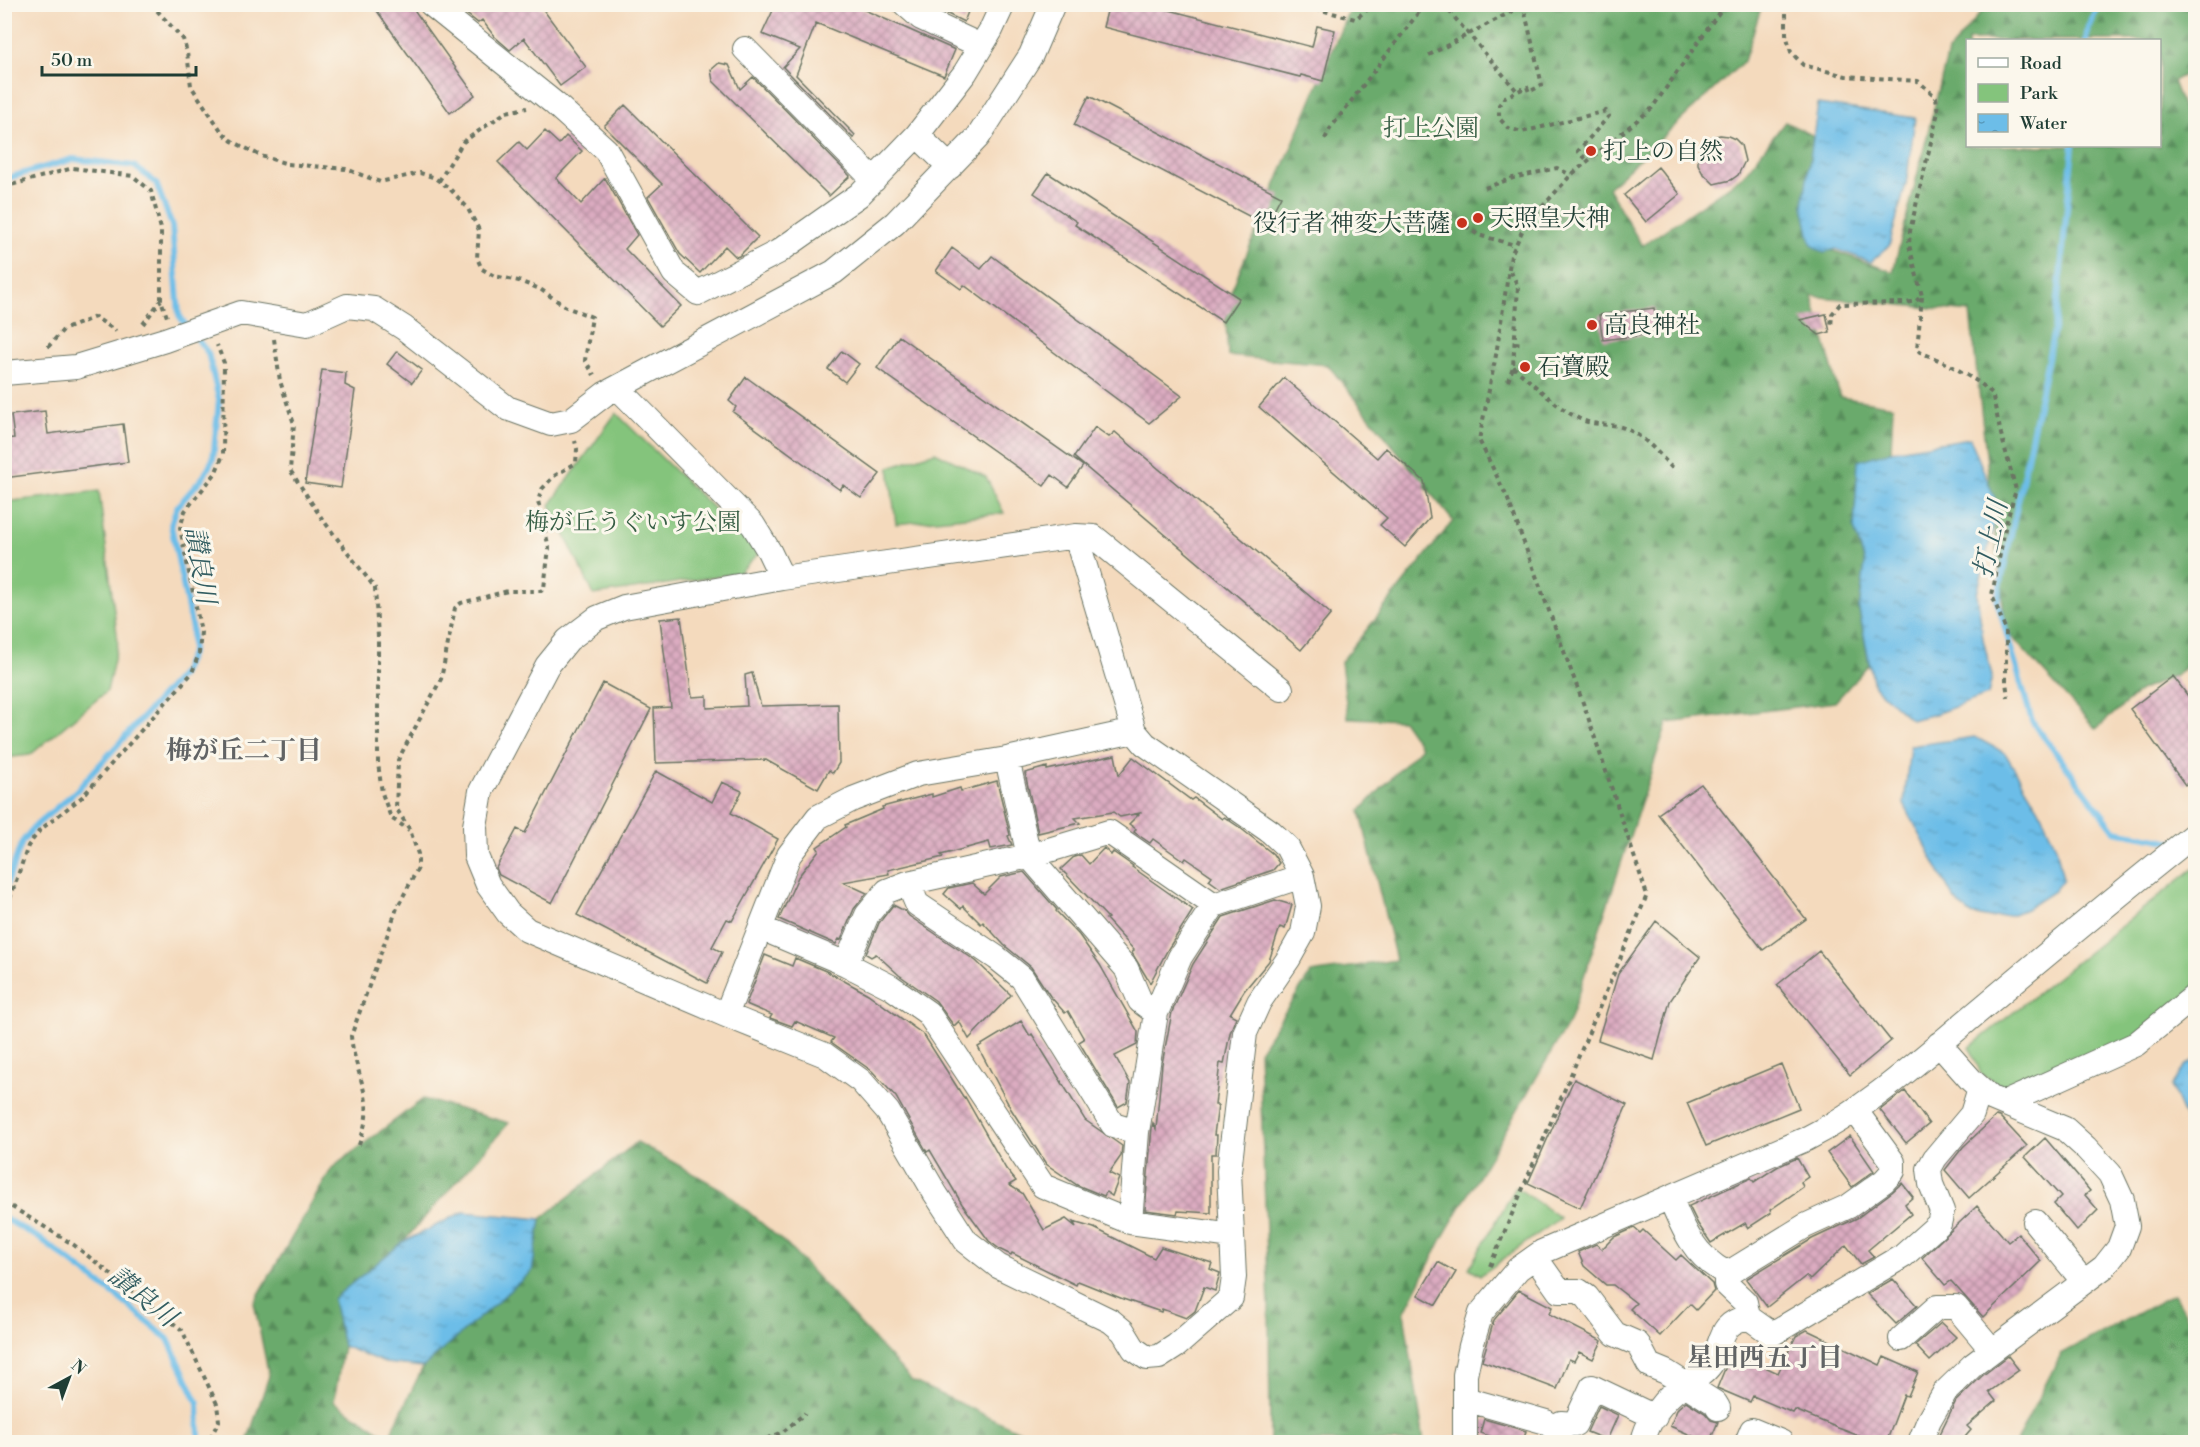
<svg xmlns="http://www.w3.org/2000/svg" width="2200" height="1447" font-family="'Libre Bodoni','Noto Serif JP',serif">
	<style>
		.green { fill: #84c47c; stroke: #528058; stroke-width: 1.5 }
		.forest { fill: url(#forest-firs); stroke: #457450; stroke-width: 1.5; fill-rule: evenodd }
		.water { fill: url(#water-ripples); stroke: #467d8e; stroke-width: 1.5 }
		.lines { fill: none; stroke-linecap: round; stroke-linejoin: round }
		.stream { stroke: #6cbde8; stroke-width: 6 }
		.building { fill: url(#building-cross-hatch) }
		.minor-casing { stroke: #6a7464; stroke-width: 26 }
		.path { stroke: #6a7464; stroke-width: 4; stroke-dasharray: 4.5 4.5; stroke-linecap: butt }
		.minor { stroke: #fff; stroke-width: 24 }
		.poi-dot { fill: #c8321e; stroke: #fbf7ec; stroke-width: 2 }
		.labels { text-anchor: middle; stroke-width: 6; stroke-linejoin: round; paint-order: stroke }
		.park-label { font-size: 24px; fill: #385f46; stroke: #fbf7ec }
		.poi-label { font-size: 24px; fill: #1f3d34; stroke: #fbf7ec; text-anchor: start }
		.water-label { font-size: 26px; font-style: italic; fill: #325d61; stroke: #fbf7ec }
		.neighbourhood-label { font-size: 26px; font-weight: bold; fill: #616465; stroke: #fbf7ec }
	</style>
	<defs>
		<pattern id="forest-firs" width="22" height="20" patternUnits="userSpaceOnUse" patternTransform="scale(1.5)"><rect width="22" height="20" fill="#6baa6c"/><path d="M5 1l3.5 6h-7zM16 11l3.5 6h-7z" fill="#578c5a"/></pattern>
		<pattern id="water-ripples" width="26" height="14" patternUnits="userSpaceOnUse" patternTransform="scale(1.5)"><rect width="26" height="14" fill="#6cbde8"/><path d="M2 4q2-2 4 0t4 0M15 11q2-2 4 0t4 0" fill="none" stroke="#589bbd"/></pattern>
		<pattern id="building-cross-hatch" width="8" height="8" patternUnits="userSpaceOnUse" patternTransform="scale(1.5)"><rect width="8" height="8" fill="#dcacc1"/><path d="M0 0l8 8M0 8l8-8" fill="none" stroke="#b28d9e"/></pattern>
	</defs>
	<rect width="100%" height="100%" fill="#fbf7ec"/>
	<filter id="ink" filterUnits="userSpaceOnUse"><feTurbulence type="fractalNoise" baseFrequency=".0167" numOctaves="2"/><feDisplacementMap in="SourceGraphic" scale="12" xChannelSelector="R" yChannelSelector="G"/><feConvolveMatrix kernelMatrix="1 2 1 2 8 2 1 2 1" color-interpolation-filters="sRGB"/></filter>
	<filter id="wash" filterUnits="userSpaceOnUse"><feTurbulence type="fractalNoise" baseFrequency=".008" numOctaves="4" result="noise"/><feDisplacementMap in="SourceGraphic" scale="24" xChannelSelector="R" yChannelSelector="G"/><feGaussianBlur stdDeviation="1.35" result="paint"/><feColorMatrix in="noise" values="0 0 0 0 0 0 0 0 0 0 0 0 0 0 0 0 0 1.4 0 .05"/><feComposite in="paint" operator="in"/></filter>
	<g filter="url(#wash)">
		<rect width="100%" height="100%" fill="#f4dabd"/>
		<path class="green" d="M616,413L759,553L739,573L594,595L550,505Z
			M935,452L986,477L1004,513L896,524L889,467Z
			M99,491L118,642L107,691L30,755L5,758V502Z
			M2193,869L2195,870V987L2132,1041L2017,1094L1981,1074L1970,1047Z
			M1516,1187L1560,1218L1481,1275L1469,1268Z"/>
		<path class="forest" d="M1351,5H1762L1744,61L1608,188L1642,246L1743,176L1785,122L1812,135L1811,243L1893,272L1948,52L1987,5H2195V69L2173,81L2196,144L2195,661L2173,676L2140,691L2096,729L2006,631L1970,312L1812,296L1840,397L1893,406L1891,451L1858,462L1854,528L1865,563L1859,610L1869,664L1835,702L1667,723L1569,1022L1444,1235L1404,1313L1424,1442H1270L1269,1308L1259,1051L1311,973L1396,960L1360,811L1421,747L1402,720L1348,718L1341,662L1453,521L1328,365L1228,356L1225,306ZM1968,40H2160V146H1968Z
			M423,1099L509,1123L403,1242L333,1299L343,1346L334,1402L389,1437L423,1367L532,1271L541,1219L637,1142L723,1190L788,1246L912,1381L1043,1442H247L269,1376L254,1303L332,1168Z
			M2174,1294L2195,1329V1442H2016L2061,1354Z"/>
		<path class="water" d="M1818,104L1915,118L1906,184L1889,246L1871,262L1836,249L1825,252L1817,249L1811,243L1803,206Z
			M1970,438L1998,506L1977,594L1983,639L1992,676L1988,695L1935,714L1911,720L1874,686L1859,610L1865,563L1854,528L1858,461L1891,451Z
			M1975,737L2005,753L2039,809L2056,847L2063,879L2054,891L2026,909L2011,915L1990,918L1970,914L1954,899L1904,804L1910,746Z
			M2195,1060V1135L2189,1127L2171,1086L2185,1066Z
			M463,1212L541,1219L532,1271L423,1367L385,1363L343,1346L333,1299L403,1242Z"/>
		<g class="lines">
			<path class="stream" d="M2086,40L2088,28L2099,4
				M2073,146L2056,320L1997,601L2032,721L2115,831L2174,842
				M4,179L73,159L134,166L156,183L172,226L179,315L187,327
				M4,891L22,842L34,827L76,791L181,675L192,651V629L171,525L177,507L204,476L213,459L219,400L208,353L194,335
				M4,1218L39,1238L119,1298L168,1339L198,1403L199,1439L198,1442"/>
		</g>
		<g id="blocks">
			<path class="building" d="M372,4H410L475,95L450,113Z
				M454,4H539L586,67L560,86L524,38L510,50L494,36L482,20L478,23Z
				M776,4H851L955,50L944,76L816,23L796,75L855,135L853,138L783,67L800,49L762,34Z
				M927,4H971L964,22Z
				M1109,4H1146L1312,47L1317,26L1335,30L1323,81L1301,75L1300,77L1103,27Z
				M719,63L729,65L740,89L753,77L850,176L829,196L713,81L711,70Z
				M1089,96L1281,196L1266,225L1074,125Z
				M625,105L758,237L739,256L736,257L725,246L700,273L680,254L648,197L662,184L604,126Z
				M545,131L559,144L566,136L582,151L556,178L581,204L605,178L637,235L625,249L681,306L660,326L498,162L519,142L527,150Z
				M1720,135L1728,136L1735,139L1741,145L1745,161L1738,175L1731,180L1714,184L1702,172L1698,164V156L1705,141L1712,137Z
				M1658,167L1680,194L1646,222L1624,195Z
				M1048,173L1239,298L1223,322L1075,225L1077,222L1034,193Z
				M952,248L981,269L992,256L1182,396L1149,423L964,285L961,289L936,271Z
				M1654,308L1658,333L1603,340L1599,315Z
				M1826,314L1830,332L1819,335L1800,320Z
				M899,336L1083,466L1068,487L1052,475L1044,486L877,368Z
				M397,351L422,370L412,383L387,364Z
				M842,351L859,364L845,382L828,369Z
				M322,370L346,373L345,385L355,390L341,488L305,483Z
				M746,377L880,474L861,498L843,485L840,490L733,412L736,407L729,401Z
				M1284,378L1377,458L1386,448L1424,481L1430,518L1405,547L1380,525L1387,518L1259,407Z
				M45,411L48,434L123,424L128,462L4,478V439L14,438L11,415Z
				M1095,427L1109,437L1115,432L1331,614L1301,650L1074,457Z
				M681,617L692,697L707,696V708L747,706L745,675L752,673L761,706L838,704L839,763L833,773L829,770L818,789L766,760L656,763L654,708L671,707L660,619Z
				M2173,676L2188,696L2196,691V776L2185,785L2130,709Z
				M603,683L651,709L552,903L499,875L496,868L517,829L525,833Z
				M1115,755L1119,775L1133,757L1191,800L1194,798L1222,819L1224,817L1239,827L1273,854L1279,863L1273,870L1220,888L1209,880L1212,876L1186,858L1184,861L1153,839L1150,843L1134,832L1136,829L1129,824L1140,813L1120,817L1113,812L1075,818L1080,823L1038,833L1025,773L1047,767V770Z
				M656,771L712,802L722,782L742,791L731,813L778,839L732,921L727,919L712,947L722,952L707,983L577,915Z
				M997,781L1010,835L1008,836L1012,845L991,849L989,842L941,855L943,857L888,870L889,874L843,882L867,893L854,909L841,940L839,939L836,944L779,919L798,877L819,850L817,847L846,827L845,825L883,809L882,807L932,794V797L960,788L961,791Z
				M1701,784L1806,919L1763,950L1658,814Z
				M1104,848L1111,855L1113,852L1133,866L1132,867L1193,910L1168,949L1150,983L1132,953L1134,950L1106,919L1108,918L1061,869L1074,857L1081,855L1089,864Z
				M1024,872L1057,910L1056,911L1079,935L1100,965L1138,1032L1137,1045L1115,1056L1130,1083L1127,1102L1118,1107L1079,1042L1084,1039L1068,1011L1065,1013L1050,996L1031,967L1004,945L983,922L981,924L963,906L961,909L944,894L949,888L972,883L984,894L1001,877Z
				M1275,900L1292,905L1285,929L1280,927L1269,961L1244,991L1230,1014L1236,1017L1230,1033L1224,1064L1220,1063L1215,1105H1218L1214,1135H1217L1216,1154H1211V1213L1178,1211L1177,1214L1145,1210L1152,1127L1153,1123L1156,1129L1162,1064L1172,1012L1193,964L1223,917Z
				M893,905L905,911L909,916L976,961L1011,995L969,1039L959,1021L954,1026L936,1001L899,975L876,954L871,957L866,954L879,923Z
				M1656,921L1700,957L1670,1001L1654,1060L1598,1040L1618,974Z
				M1819,951L1891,1041L1850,1075L1777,985Z
				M765,955L792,966L795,958L828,972L868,994L924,1035L964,1098L965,1097L1006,1169L1016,1181L1009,1185L1022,1193L1044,1230L1066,1219L1076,1227L1073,1222L1094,1228L1154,1258L1161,1247L1212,1263L1210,1269L1220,1273L1215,1291L1204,1287L1195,1311L1186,1318L1162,1309L1161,1312L1123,1299L1078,1281L1076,1285L1012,1253L1011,1255L1001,1250L989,1241L962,1204L930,1150L927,1152L896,1097L872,1071L831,1042L834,1038L795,1021L792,1026L770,1018L772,1015L746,1004Z
				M1021,1021L1030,1036L1032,1034L1085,1120L1122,1146L1121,1156L1109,1173L1119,1178L1112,1196L1106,1192L1104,1196L1077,1185L1046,1164L1011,1109L978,1047Z
				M1781,1064L1799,1108L1706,1146L1687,1103Z
				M1574,1079L1627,1105L1580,1208L1528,1183Z
				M1905,1091L1929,1124L1906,1143L1880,1110Z
				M1996,1116L2000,1117L2027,1146L1969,1198L1945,1170L1963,1147Z
				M1850,1136L1874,1171L1852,1187L1827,1153Z
				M2045,1138L2090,1191L2085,1195L2098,1210L2077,1231L2054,1204L2061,1197L2025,1157Z
				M1797,1158L1808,1177L1801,1182L1803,1187L1770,1210L1771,1213L1748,1228L1745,1223L1711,1243L1698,1224L1689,1206L1751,1178L1754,1182L1777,1167Z
				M1902,1183L1913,1197L1905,1204L1911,1214L1868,1250L1874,1257L1861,1264L1846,1245L1810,1280L1806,1276L1767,1307L1746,1279L1812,1239L1857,1218L1892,1192Z
				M1977,1206L2008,1242L2018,1234L2041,1261L1983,1317L1951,1281L1945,1285L1922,1258Z
				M1634,1228L1640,1233L1643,1230L1676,1260L1681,1255L1712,1284L1714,1291L1696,1310L1690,1304L1660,1336L1630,1309L1636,1303L1613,1285H1606L1584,1266L1578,1252L1596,1244L1602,1249L1614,1237Z
				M1438,1262L1456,1272L1436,1305L1418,1295Z
				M1893,1279L1917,1306L1896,1324L1867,1294Z
				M1519,1290L1552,1307L1549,1314L1602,1341L1593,1359L1579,1352L1574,1361L1569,1359L1557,1389L1482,1361L1494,1320Z
				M1941,1323L1956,1337L1930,1361L1915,1345Z
				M1807,1330L1880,1365L1884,1357L1918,1372L1908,1396L1904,1395L1886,1443H1878L1838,1428L1795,1410L1793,1413L1753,1396L1750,1402L1717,1388L1732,1352L1778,1373L1796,1336Z
				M2008,1356L2019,1370L1989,1392L1996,1401L1967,1426L1971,1430L1960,1443H1935L1956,1401L1982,1376Z
				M1686,1401L1705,1413L1711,1420L1718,1422L1709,1443L1670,1426L1678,1408Z
				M1599,1406L1618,1415L1607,1440L1587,1432Z
				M1484,1419L1526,1431L1523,1443H1509L1480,1433Z"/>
		</g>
	</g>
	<g filter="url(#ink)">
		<use href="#blocks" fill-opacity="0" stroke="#6a7464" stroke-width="1.5"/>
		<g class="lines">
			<g class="minor-casing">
				<path id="minor" d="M431,4L554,103L606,150L674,273L698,293L778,252L859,195L917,135L965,73L991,30L1003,4
					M905,4L921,18L981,46
					M745,49L874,180
					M917,135L950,167
					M4,373L76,367L165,340L241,313L307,324L347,306L374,309L404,328L507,408L551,424L571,420L605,394L834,272L895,223L978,137L1031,55L1053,4
					M618,388L753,525L769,551L782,578
					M1076,536L1134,731L1145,744L1271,832L1287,847L1302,876L1308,906L1303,933L1289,958L1259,1002L1245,1033L1229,1171L1234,1277L1231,1298L1176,1346L1159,1357L1147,1358L1134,1349L1123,1331L1111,1321L998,1266L966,1241L935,1193L888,1112L861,1081L825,1055L726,1015L527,930L508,913L488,885L476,856L475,826L481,791L547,666L568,640L597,618L624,607L782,578Z
					M1076,536L1094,537L1281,689
					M1007,759L1029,856L1126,968L1140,1001L1156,1013
					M908,883L917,904L997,958L1022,978L1113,1125L1137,1132
					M761,928L846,964L891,987L928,1013L1043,1186L1130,1222L1232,1236
					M846,964L867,915L887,891L908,883L1029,856L1109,832L1214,905
					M726,1015L789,855L818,817L853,799L918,774L1007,759L1134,731
					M2005,1103L2136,1044L2196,995
					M1670,1197C1683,1229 1694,1256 1726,1273L1735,1269L1805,1226L1849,1206L1884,1181L1893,1171V1162L1855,1110
					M1130,1222L1137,1132L1156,1013L1180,957L1214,905L1302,876
					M2035,1222L2084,1282
					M1535,1257L1559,1291H1579L1587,1297L1615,1334L1638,1344L1649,1365L1666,1372L1715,1403L1718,1408
					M1726,1273V1284L1745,1302L1748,1317
					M1901,1339L1937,1307H1956L1992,1350
					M1465,1399L1546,1422L1555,1429L1560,1439L1559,1442
					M1555,1429L1561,1423L1575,1424L1592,1387L1655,1417
					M1465,1442V1375L1471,1346L1481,1313L1518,1269L1542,1252L1806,1139C1868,1108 1920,1060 1974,1015C2047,954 2121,892 2196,833
					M1643,1442C1646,1425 1660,1404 1674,1392C1686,1383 1702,1377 1711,1364C1724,1342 1717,1324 1748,1317L1772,1334L1903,1256L1939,1224L1942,1211L1931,1184L1929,1169L1935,1158L1972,1114L1980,1088
					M1747,1442L1752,1430L1781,1442
					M1920,1442L1929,1420L1945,1392L1973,1365L2104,1267L2119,1248L2127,1226L2122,1200L2110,1174L2086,1148L2065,1129L1991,1098L1971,1080L1939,1044"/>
			</g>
			<path class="path" d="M151,4L183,39L187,52L191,86L222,132L232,141L261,156L288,164L346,169L380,182L420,173L433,177L448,187L467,207L479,230L477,258L482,269L494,276L519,281L540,289L566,307L592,317L585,360L594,375
				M1298,4L1355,19L1375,4
				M1443,4L1517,91
				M1523,4L1542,85L1529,92L1527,87L1505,97L1499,105V118L1508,128L1522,132L1606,111L1609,116L1578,151L1588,161
				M1786,4V34L1791,52L1803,65L1846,76L1918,81L1936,97L1938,112L1910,231L1909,245L1922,296L1916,301L1906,303L1840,304L1832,314L1831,327
				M1429,55L1524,5
				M1325,139L1330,129L1425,4
				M439,181L463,142L506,112L527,108
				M4,187L73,168L133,176L151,191L161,229V300L167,317
				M1485,188L1513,178L1557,168L1571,175
				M1466,226L1478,235L1515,245
				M1922,297L1917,349L1920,352L1950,365L1980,383L1992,393L2001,434L2016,490L2006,523L1992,595L2006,631V682L2008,697
				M143,324L161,300
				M274,339L280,381L294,424L290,470L323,520L375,588L378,637V763L382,793L391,818L409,830
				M1515,343L1524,344
				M48,347L63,330L95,317L116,331
				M1513,367C1533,383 1559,410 1582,420C1594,425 1606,424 1618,426C1642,432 1659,454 1675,471
				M1508,381L1513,367L1518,286L1509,268
				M4,916L28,846L40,830L82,797L192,673L199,653L201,632L180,528L185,511L215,474L223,455L224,363L217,345
				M359,1145C363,1132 368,1117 366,1102C363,1080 353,1059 351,1036L397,908L418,868V854L410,830L396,808L398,760L441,679L455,608L461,603L508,591H541L544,588L549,548L538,501L542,489L554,476L576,463L577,449L575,441
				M4,1202L74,1245L182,1330L217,1404L219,1421L208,1442
				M1490,1266L1647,895L1586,711L1507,497L1479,440L1496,355L1511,255L1524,227L1571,175L1652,108L1725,4
				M759,1442L783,1432L805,1413"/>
			<use href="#minor" class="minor"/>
		</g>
	</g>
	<g class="poi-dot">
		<circle cx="1591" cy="151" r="6"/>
		<circle cx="1478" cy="218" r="6"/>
		<circle cx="1462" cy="223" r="6"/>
		<circle cx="1592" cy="325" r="6"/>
		<circle cx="1525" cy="367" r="6"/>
	</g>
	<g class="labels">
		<g class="park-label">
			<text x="1431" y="136">打上公園</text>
			<text x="633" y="530">梅が丘うぐいす公園</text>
		</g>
		<g class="poi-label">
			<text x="1603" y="159">打上の自然</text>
			<text x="1490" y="226">天照皇大神</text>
			<text x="1450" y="231" text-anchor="end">役行者 神変大菩薩</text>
			<text x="1604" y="333">高良神社</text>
			<text x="1537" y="375">石寶殿</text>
		</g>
		<g class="water-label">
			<text transform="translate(1990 539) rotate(-78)" y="9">打上川</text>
			<text transform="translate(201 565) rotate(81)" y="9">讃良川</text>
			<text transform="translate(143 1296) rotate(39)" y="9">讃良川</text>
		</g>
		<g class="neighbourhood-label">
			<text x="244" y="759">梅が丘二丁目</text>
			<text x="1765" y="1366">星田西五丁目</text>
		</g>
	</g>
	<rect width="2200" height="1447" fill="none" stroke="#fbf7ec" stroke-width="24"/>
	<rect x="1966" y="39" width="195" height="108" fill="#fbf7ec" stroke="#a3ada2" stroke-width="1.5"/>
	<rect x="1978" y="58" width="30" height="9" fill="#ffffff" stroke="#a3ada2" stroke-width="1.5"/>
	<text x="2020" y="69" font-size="18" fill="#1f3d34">Road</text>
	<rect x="1978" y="84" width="30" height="18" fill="#84c47c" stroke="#a3ada2" stroke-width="1.5"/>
	<text x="2020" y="99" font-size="18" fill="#1f3d34">Park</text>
	<rect x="1978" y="114" width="30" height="18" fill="url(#water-ripples)" stroke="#a3ada2" stroke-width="1.5"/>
	<text x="2020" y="129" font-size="18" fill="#1f3d34">Water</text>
	<g transform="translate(69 1378) rotate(41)" stroke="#fbf7ec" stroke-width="4.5" paint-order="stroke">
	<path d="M0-4.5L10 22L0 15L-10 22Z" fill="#1f3d34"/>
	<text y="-9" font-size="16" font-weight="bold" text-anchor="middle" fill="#1f3d34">N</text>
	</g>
	<path d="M42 66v9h154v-9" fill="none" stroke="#1f3d34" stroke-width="3"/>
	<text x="51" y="66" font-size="18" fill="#1f3d34" stroke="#fbf7ec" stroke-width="4.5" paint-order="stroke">50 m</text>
</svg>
